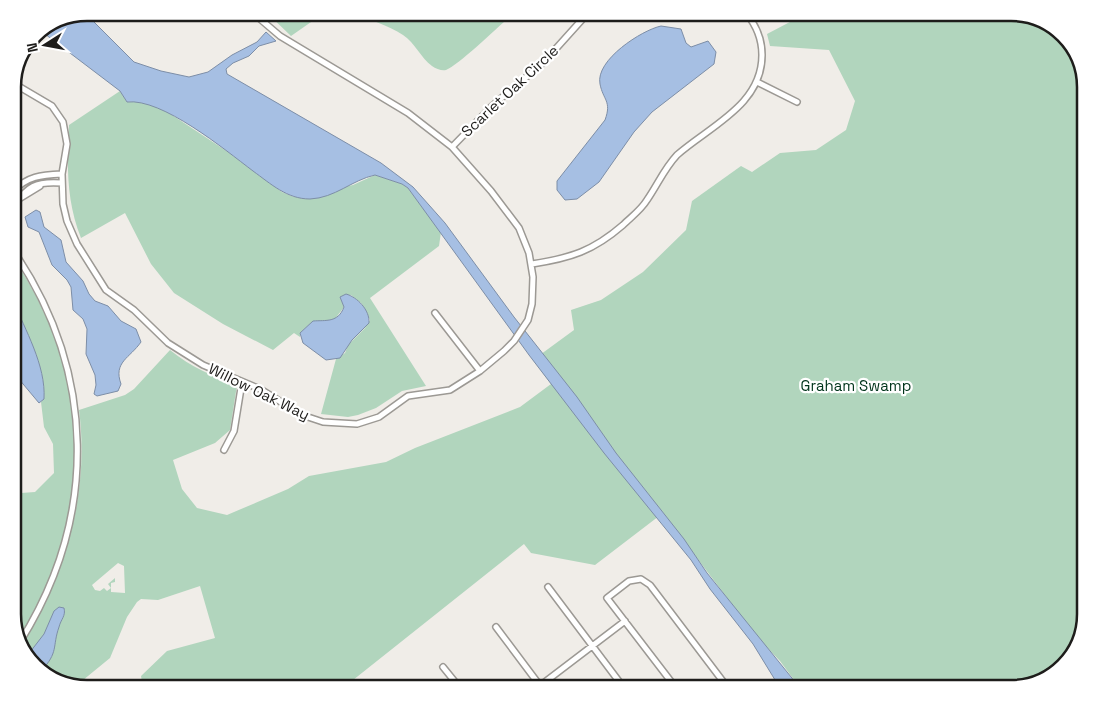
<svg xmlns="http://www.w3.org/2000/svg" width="1098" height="701" font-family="'Space Grotesk',sans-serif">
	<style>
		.green { fill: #b1d5bd; fill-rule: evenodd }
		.water { fill: #a6bfe3; stroke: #7d8ea7 }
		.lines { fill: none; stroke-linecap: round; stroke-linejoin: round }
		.minor-casing { stroke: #9c9994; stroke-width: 8 }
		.minor { stroke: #fff; stroke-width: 5 }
		.labels { text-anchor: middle; stroke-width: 4.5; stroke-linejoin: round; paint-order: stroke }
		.street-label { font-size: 15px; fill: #1e1d1b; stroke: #fff }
		.park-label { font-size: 15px; fill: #00341b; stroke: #fff }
		.rim { fill: none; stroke: #1e1d1b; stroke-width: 2.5 }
	</style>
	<rect width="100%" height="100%" fill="#f0ede8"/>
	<path class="green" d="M267,13H324L291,36Z
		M355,13H514C501,24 459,65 446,70C442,71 436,69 432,66C421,58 415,43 403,35C388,25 371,21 355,13Z
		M807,13H1011L1052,25L1075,50L1085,83V614L1073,655L1048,679L1011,688H800L780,661L755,635L663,513L595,565L531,553L524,544L343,688H143L141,676L167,651L215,638L200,586L158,600L141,599L137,602L127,617L110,658L77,685L46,676L22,651L21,645C65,577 90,492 79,410L125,395L134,389L170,350C191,367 212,376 237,385L230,430L215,443L173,460L182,489L197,508L227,515L288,489L309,476L386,462L415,448L520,407L551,384L533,360L574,330L571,310L601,300L643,272L686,230L692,201L741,166L752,172L780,153L816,150L846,130L855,101L829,50L770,46L767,34ZM118,563L124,566L125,593L111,592V583L115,582V578L108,584L111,588L107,591L104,588L100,591L95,590L92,585Z
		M120,91L127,102L136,101L160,107L228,152L282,192L294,197L353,185L375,175L402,184L408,188L441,232L439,246L370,298L426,386L402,391L376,408L358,415L348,417L321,414L336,359L345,353L348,345L365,328L370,320L362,304L351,295L340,297L344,307L335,319L311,323L300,333V337L294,333L273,350L223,324L174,293L151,264L125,213L81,238C66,200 67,165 69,125Z
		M13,258C81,356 93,475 47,586C40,604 28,622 19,639L13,618V485L21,493L35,492L54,473L53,444L44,427L41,402L44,398C46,362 20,334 13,300C10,287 13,271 13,258Z"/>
	<path class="water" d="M85,13L134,62L161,71L189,77L208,72L232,55L257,42L266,32L276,41L259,46L249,56L233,63L226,69L227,74L381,163L413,187L445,223L514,317L577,397L616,453L684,539L707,573L800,688H780L753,644L710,589L691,560L604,453L529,355L408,188L402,184L375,175C352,180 335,198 310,199C287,199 271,184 253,171C224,149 162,98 127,102L120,91L41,31Z
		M661,26L681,29L686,43L691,47L708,41L716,52L714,64L652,112L634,132L599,182L577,199L565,200L557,190V181L605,120C612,101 603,100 600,84C595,60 642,30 661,26Z
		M36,210L40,212L44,227L61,240L66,262L83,281L89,294L95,301L108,306L121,321L136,329L141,342C130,358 113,362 121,384L118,391L97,396L94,394L96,385L95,375L86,354L87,329L83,319L73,310L71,287L67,280L52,265L39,232L28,227L25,217Z
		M346,294C357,297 370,310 369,323L352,340L340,358L326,360L303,343L300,333L313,321C326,320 338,323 344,307L340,297Z
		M13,300C25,330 46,365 44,399L39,403L13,372Z
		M59,607L64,608C66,616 61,619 59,627C52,647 59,652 41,671L27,656L44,634L54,611Z"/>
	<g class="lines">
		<g class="minor-casing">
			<path id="minor" d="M757,82L797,102
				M13,83L52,106L63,122L67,144L62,174L63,204L67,221L77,244L106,290L134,310L168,343L203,365L260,389L302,415L323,422L357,424L379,417L408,396L450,390L480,371L504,351L514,341L528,320L532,304L533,277L529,253L519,228L491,191L452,147L408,113L280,36L253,13
				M452,147L492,106L543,63L588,13
				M13,192C26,176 42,175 62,174
				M17,200L40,186
				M13,207C27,186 36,181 62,183
				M13,250C96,372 99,516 20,642
				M532,264C571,258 593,251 623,225C631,217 641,210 647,200C658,184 664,169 677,155C710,126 762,105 762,55C762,39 756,25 746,13
				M435,313L480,371
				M13,434V446
				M13,446L17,448L18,452L13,457
				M224,450L234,431L242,382
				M548,587L624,688
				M496,627L541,687
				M443,667L460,688
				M537,688L625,621
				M676,688L607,598L629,581L641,579L650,585L728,688"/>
		</g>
		<use href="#minor" class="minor"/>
	</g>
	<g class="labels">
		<g class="street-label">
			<text transform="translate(510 91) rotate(-43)" y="5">Scarlet Oak Circle</text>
			<text transform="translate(259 392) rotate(26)" y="5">Willow Oak Way</text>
		</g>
		<g class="park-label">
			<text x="856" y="391">Graham Swamp</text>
		</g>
	</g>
	<path d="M0 0H1098V701H0ZM87 21H1011A66 66 0 0 1 1077 87V614A66 66 0 0 1 1011 680H87A66 66 0 0 1 21 614V87A66 66 0 0 1 87 21Z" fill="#fff" fill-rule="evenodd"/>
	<path class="rim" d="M87 21H1011A66 66 0 0 1 1077 87V614A66 66 0 0 1 1011 680H87A66 66 0 0 1 21 614V87A66 66 0 0 1 87 21Z"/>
	<g transform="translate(45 45) rotate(259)" stroke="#ffffff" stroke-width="4" paint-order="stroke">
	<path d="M0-4L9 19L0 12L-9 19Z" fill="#1e1d1b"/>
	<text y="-8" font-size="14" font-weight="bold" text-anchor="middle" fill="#1e1d1b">N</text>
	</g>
</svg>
